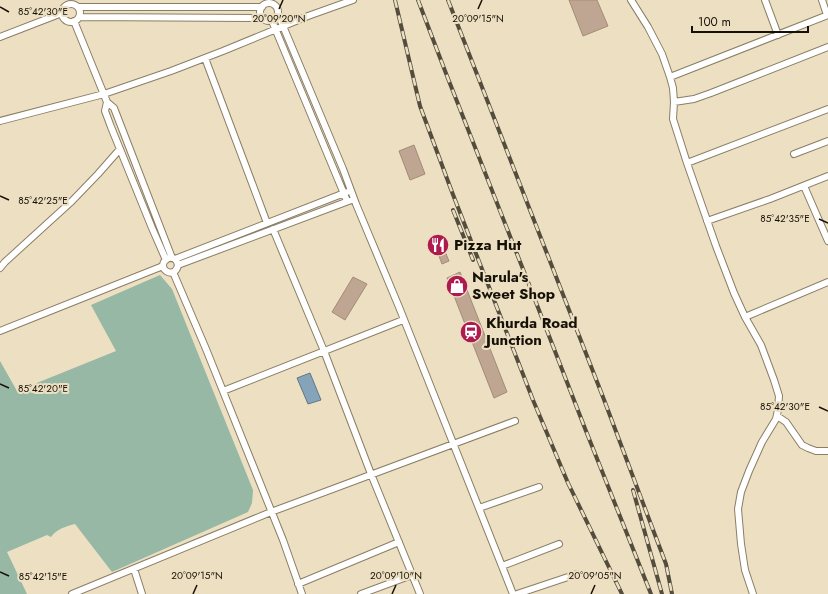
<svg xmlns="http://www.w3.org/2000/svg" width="828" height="594" font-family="Jost,sans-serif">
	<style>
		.green { fill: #96b8a5 }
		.water { fill: #85a3b9; stroke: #647784 }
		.building { fill: #bfa692; stroke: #a38b77 }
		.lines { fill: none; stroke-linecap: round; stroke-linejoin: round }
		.minor-casing { stroke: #8a7e64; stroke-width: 8 }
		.minor { stroke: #fff; stroke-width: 6 }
		.rail-casing { stroke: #544d3d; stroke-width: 4 }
		.rail { stroke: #ecdfc2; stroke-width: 2.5; stroke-dasharray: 8; stroke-linecap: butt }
		.ticks { fill: none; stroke: #161107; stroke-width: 1.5 }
		.labels { text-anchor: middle; stroke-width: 4; stroke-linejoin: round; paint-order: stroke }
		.poi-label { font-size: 15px; font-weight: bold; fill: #161107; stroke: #ecdfc2; text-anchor: start }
		.ticks-label { font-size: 10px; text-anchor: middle; fill: #161107; stroke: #ecdfc2; stroke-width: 4; stroke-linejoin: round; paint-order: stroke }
	</style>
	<rect width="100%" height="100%" fill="#ecdfc2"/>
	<path class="green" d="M160,275L172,289L253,490L252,503L248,512L112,572L75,524C67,526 56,529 51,537L47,535L7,552L27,594H0V361L17,391L116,351L91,305Z"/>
	<path class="water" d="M310,373L321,400L308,404L297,378Z"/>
	<path class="building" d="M569,0H597L608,26L583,36Z
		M414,145L425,174L410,180L399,151Z
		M439,237L449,261L442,264L433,240Z
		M460,272L507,392L494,398L447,278Z
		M353,277L367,284L345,320L332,312Z"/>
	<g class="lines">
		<g class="minor-casing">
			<path id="minor" d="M631,0L648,27L662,54L670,77L673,88L674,102L673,119L687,163L716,246L734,293L745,317L761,345L774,380L779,396L778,410L776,419L762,442L749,471L741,492L738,509L741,544L745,570L753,594
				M765,0L778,35
				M822,0L827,15
				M260 12a9 9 0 1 1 18 0a9 9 0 1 1-18 0Z
				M62 13a9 9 0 1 1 18 0a9 9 0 1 1-18 0Z
				M78,7H262
				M278,14L343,169L356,204L399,307L513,594
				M79,17L262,18
				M74,21L107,102L114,108L172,258
				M272,21L347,201
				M0,37L62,13
				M205,58L267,223
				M670,77L828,15
				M107,102L105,111L111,127L152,228L166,260
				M674,102L694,99L711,93L828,47
				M0,121L104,94L171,71L223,51L308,16L353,0
				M794,154L828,141
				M687,163L828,109
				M804,186L828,241
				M707,221L770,199L828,176
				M273,229L324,351L371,474L420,594
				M175,259L347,192
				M178,265C174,249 156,263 166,271C172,275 177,271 178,265L354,199
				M0,268L5,262L72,201L98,174L120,149
				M173,272L206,349L283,540L302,594
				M745,317L828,282
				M0,331L163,266
				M223,391L403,320
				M777,416L786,422L802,445L808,448L816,451H828
				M479,508L539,487
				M502,566L559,544
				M134,569L142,594
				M298,584L399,542
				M72,594L271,512L515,421
				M361,594L412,575
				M517,594L577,574"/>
		</g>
		<use href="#minor" class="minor"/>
		<g class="rail-casing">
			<path id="rail" d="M395,0L420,106L452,192L533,400L568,483L622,594
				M418,0L447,76L530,287L586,431L651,594
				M448,0L603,397L655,535L666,564L672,594
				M453,210L473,260
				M633,490L662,594"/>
		</g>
		<use href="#rail" class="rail"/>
	</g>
	<path class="ticks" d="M0,7L9,12M279,9L283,0M478,9L482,0M0,196L9,200M819,219L828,223M0,384L9,388M819,407L828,411M0,572L9,576M193,594L197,585M392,594L396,585M591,594L595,585"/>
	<defs>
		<g id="restaurant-disc" transform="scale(1.15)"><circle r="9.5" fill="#ac1a4e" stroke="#ecdfc2"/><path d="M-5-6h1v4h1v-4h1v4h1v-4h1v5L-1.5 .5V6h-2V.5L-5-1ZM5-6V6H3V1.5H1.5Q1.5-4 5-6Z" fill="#fff"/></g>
		<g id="shop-disc" transform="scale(1.15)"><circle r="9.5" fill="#ac1a4e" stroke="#ecdfc2"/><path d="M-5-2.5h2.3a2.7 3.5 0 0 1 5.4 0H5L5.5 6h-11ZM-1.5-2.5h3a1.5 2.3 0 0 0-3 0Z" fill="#fff"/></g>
		<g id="station-disc" transform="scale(1.15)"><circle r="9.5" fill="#ac1a4e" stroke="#ecdfc2"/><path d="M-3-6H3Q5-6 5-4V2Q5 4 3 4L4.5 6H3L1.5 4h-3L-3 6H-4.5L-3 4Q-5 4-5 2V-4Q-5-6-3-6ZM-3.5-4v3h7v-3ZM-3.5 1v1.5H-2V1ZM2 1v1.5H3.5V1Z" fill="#fff"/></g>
	</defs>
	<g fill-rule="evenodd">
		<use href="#restaurant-disc" x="438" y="245"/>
		<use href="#shop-disc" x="457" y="286"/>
		<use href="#station-disc" x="471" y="332"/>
	</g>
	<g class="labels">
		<g class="poi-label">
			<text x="454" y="250">Pizza Hut</text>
			<text x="472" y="282">Narula's<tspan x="472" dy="17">Sweet Shop</tspan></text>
			<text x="486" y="328">Khurda Road<tspan x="486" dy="17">Junction</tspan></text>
		</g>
	</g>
	<g class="ticks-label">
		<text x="43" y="15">85°42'30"E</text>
		<text x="279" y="22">20°09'20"N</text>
		<text x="478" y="22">20°09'15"N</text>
		<text x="43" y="204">85°42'25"E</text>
		<text x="785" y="222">85°42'35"E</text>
		<text x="43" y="392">85°42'20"E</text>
		<text x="785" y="410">85°42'30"E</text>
		<text x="197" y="579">20°09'15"N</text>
		<text x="396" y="579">20°09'10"N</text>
		<text x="595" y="579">20°09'05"N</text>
		<text x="43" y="580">85°42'15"E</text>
	</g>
	<path d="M692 26v6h116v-6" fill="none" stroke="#161107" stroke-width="2"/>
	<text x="698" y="26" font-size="12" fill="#161107" stroke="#ecdfc2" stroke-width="3" paint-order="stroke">100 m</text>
</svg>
